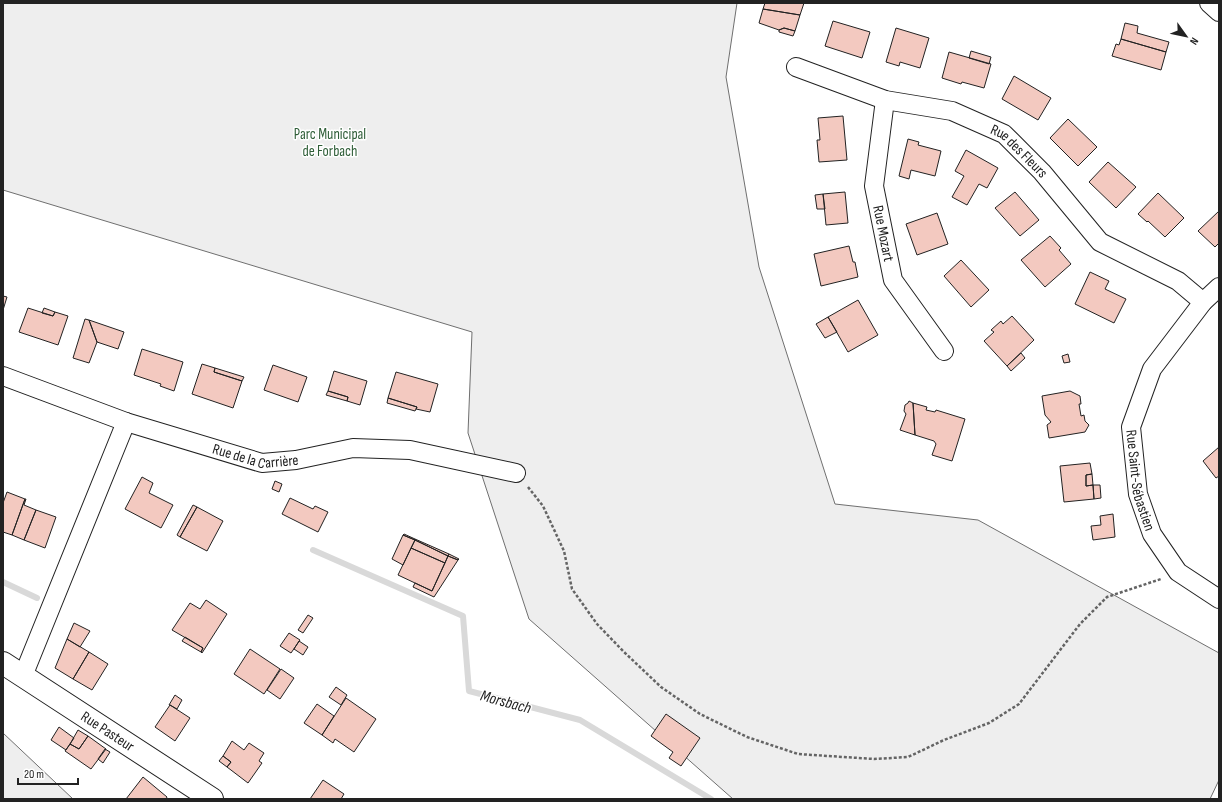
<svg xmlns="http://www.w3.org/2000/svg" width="1222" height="802" font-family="'Sofia Sans Condensed',sans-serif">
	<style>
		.green { fill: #eee; stroke: #6f6f6f }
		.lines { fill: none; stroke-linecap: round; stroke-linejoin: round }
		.stream { stroke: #d9d9d9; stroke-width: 6 }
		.building { fill: #f3c9c0; stroke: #222 }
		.street-casing { stroke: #222; stroke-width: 20 }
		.secondary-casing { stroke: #222; stroke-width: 24 }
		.path { stroke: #646464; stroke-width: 2.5; stroke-dasharray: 3 2; stroke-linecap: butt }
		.street { stroke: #fff; stroke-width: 18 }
		.secondary { stroke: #fff; stroke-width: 22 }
		.labels { text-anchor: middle; stroke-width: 3; stroke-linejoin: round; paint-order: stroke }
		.park-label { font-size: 15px; fill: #2f5e38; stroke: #fff }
		.street-label { font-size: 15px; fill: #222; stroke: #fff }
		.water-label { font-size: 16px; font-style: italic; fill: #222; stroke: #fff }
	</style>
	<rect width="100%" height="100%" fill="#fff"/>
	<path class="green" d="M3,3H737L726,77L759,267L835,504L978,520L1219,653V780L1210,799H733L529,619L468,433L472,332L3,190Z
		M3,733L73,799H3Z"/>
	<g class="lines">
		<path class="stream" d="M313,550L463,616L469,691L580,720L711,799
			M3,582L37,598"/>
	</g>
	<path class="building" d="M765,3H804L800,15L763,9Z
		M763,9L800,15L795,31L784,28L779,30L759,23Z
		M833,21L870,32L862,58L825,46Z
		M1125,23L1138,26L1137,33L1169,42L1166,52L1121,39Z
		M784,28L795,31L793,36L779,32V30Z
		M896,28L929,38L920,68L900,62L899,66L886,62Z
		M1121,39L1166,52L1161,70L1112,56L1116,44L1119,45Z
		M971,51L991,57L989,64L969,58Z
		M949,52L991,64L984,88L962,82L961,84L942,78Z
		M1014,76L1051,98L1038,120L1002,99Z
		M843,116L847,160L819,162L817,140H820L818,118Z
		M1068,119L1097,147L1078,166L1050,138Z
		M908,139L919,142L918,145L941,151L935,176L911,170L909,179L899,176Z
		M966,150L998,168L987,188L979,184L967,205L952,197L964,176L955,171Z
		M1108,162L1136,187L1116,208L1089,182Z
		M845,192L848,223L826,225L823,194Z
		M1015,192L1039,220L1020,236L995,208Z
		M1158,193L1184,218L1165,237L1148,221L1147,222L1138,214Z
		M823,194L825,209H817L815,195Z
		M1219,211V243L1215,247L1198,231Z
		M937,213L948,244L917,255L906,224Z
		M1050,236L1061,248L1059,250L1071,264L1045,287L1021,260Z
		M849,246L853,262H855L858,277L821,286L814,254Z
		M961,260L989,290L971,307L944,276Z
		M1090,272L1109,281L1105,289L1126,299L1114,323L1075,304Z
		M3,296L7,297L3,310Z
		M858,300L878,335L848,352L828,317Z
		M28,308L53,316L55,312L68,316L58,345L19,332Z
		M44,308L55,312L53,316L42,313Z
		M1012,316L1034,340L1007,366L984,341L994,332L991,330L1001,321L1003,324Z
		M828,317L837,332L825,338L816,324Z
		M85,319L89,320L97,342L89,363L73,358Z
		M89,320L124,332L118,349L97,342Z
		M142,349L183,362L174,391L160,386L161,384L134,375Z
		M1021,353L1025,358L1011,371L1007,366Z
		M1068,354L1070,362L1064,363L1062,356Z
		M202,364L215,368L214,372L242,381L233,408L192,394Z
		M273,365L307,377L298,402L264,390Z
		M215,368L244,377L242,381L214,372Z
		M334,371L367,381L360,405L347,401L348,397L328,391Z
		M396,372L438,384L430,412L416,409L417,407L388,398Z
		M328,391L348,397L347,401L326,395Z
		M1070,391L1080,396L1081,404H1079L1081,416L1084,415L1085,421L1089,425L1085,432L1049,438L1047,425L1051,422L1045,415L1042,396Z
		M388,398L417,407L415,411L387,403Z
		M909,401L913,403L915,435L900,430L906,414L904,411L905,405L908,403Z
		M913,403L927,407L926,410L935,412L936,410L965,419L952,461L932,455L936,444L934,441L915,435Z
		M1219,447V476L1216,478L1203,461Z
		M1090,463L1092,474L1086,475V486L1093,485L1094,499L1064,502L1060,466Z
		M1092,474L1093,485L1086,486V475Z
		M142,477L153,483L149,493L173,505L161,528L125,509Z
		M275,481L282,484L279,492L272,489Z
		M1093,485H1100L1101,498L1094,499Z
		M7,492L25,499L12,535L3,532V503Z
		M290,498L313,509L315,506L328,512L318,532L282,514Z
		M25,499H26L24,505L36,510L24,540L12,535Z
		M193,505L197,507L180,537L177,535Z
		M197,507L223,521L207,551L180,537Z
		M36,510L56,517L45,548L24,540Z
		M1113,514L1115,537L1093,540L1091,526L1101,525L1100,516Z
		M404,534L415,539V540L403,535Z
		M403,535L415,540L403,565L392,559Z
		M415,539L449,554L448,556L415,540Z
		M415,540L448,556L445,563L411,548Z
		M411,548L445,563L432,591L398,575Z
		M449,554L459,559L458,560L448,556Z
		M448,556L458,560L434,597L413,587L415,583L432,591Z
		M206,600L227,614L202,653L201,652L203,648L172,630L190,603L200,609Z
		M308,615L313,618L303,633L298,630Z
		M74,623L90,631L80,647L67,639Z
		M289,633L300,640L291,653L280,646Z
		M185,637L203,648L201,652L182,641Z
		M67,639L89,652L73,679L55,668Z
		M299,641L308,647L303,655L294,649Z
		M250,649L280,669L264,694L234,674Z
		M89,652L108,664L92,690L73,679Z
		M281,669L294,678L280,699L267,690Z
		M336,687L347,695L341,705L329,697Z
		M175,695L182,700L177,709L170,705H169Z
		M346,698L376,719L354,752L335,739L333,743L322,735Z
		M317,704L334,716L322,735L304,723Z
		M170,705L190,718L175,741L155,727Z
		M666,714L700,738L681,766L669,758L673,752L651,736Z
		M59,727L74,738L66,750L51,740Z
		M78,730L88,736L79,749L70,744Z
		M88,736L106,749L91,769L65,751L70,744L79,749Z
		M232,741L244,750L249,743L264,753L259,761L262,763L248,783L227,767L231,762L223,756Z
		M105,749L110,752L103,763L98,759Z
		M223,756L231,762L227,767L219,761Z
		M143,777L167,797L166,799H126Z
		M323,780L344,794L341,799H310Z"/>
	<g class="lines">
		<g class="street-casing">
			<g id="street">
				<path d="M1209,3L1219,12"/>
				<path id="s1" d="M796,67L885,100L952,111L1004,134L1042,172L1100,242L1178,281L1203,302"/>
				<path id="s2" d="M885,100L874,186L893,280L944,351"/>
				<path id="s3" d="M1219,287L1203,302L1152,369L1131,427L1138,494L1152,534L1178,572L1219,599"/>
				<path id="s4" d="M3,376L126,422L262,463L296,460L353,448L410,450L516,473"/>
				<path d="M23,676L126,422"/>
			</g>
		</g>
		<g class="secondary-casing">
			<g id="secondary">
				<path id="s5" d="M3,663L212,799"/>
			</g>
		</g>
		<path class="path" d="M528,487L543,506L564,551L572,589L597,624L624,652L661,687L700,714L747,737L798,754L874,759L908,757L944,740L989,723L1019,704L1080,624L1107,597L1161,579"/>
		<use href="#street" class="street"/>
		<use href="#secondary" class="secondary"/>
	</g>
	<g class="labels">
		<g class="park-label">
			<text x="330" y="139">Parc Municipal<tspan x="330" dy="17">de Forbach</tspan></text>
		</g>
		<g class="street-label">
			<text dy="5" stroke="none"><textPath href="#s1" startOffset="242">Rue des Fleurs</textPath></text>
			<text dy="5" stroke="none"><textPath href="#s2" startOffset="135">Rue Mozart</textPath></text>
			<text dy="5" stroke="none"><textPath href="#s4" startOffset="266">Rue de la Carrière</textPath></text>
			<text dy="5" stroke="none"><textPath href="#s3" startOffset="222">Rue Saint-Sébastien</textPath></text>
			<text dy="5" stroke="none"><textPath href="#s5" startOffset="125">Rue Pasteur</textPath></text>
		</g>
		<g class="water-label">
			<text transform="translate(506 701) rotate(15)" y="6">Morsbach</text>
		</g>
	</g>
	<rect width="1222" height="802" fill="none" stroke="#222222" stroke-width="8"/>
	<g transform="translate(1186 36) rotate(123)" stroke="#ffffff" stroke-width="3" paint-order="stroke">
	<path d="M0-3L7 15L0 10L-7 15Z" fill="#222222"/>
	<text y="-6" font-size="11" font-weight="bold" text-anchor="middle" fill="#222222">N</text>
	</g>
	<path d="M18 778v6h60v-6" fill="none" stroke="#222222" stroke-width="2"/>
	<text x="24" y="778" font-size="12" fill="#222222" stroke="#ffffff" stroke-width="3" paint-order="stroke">20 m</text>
</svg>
